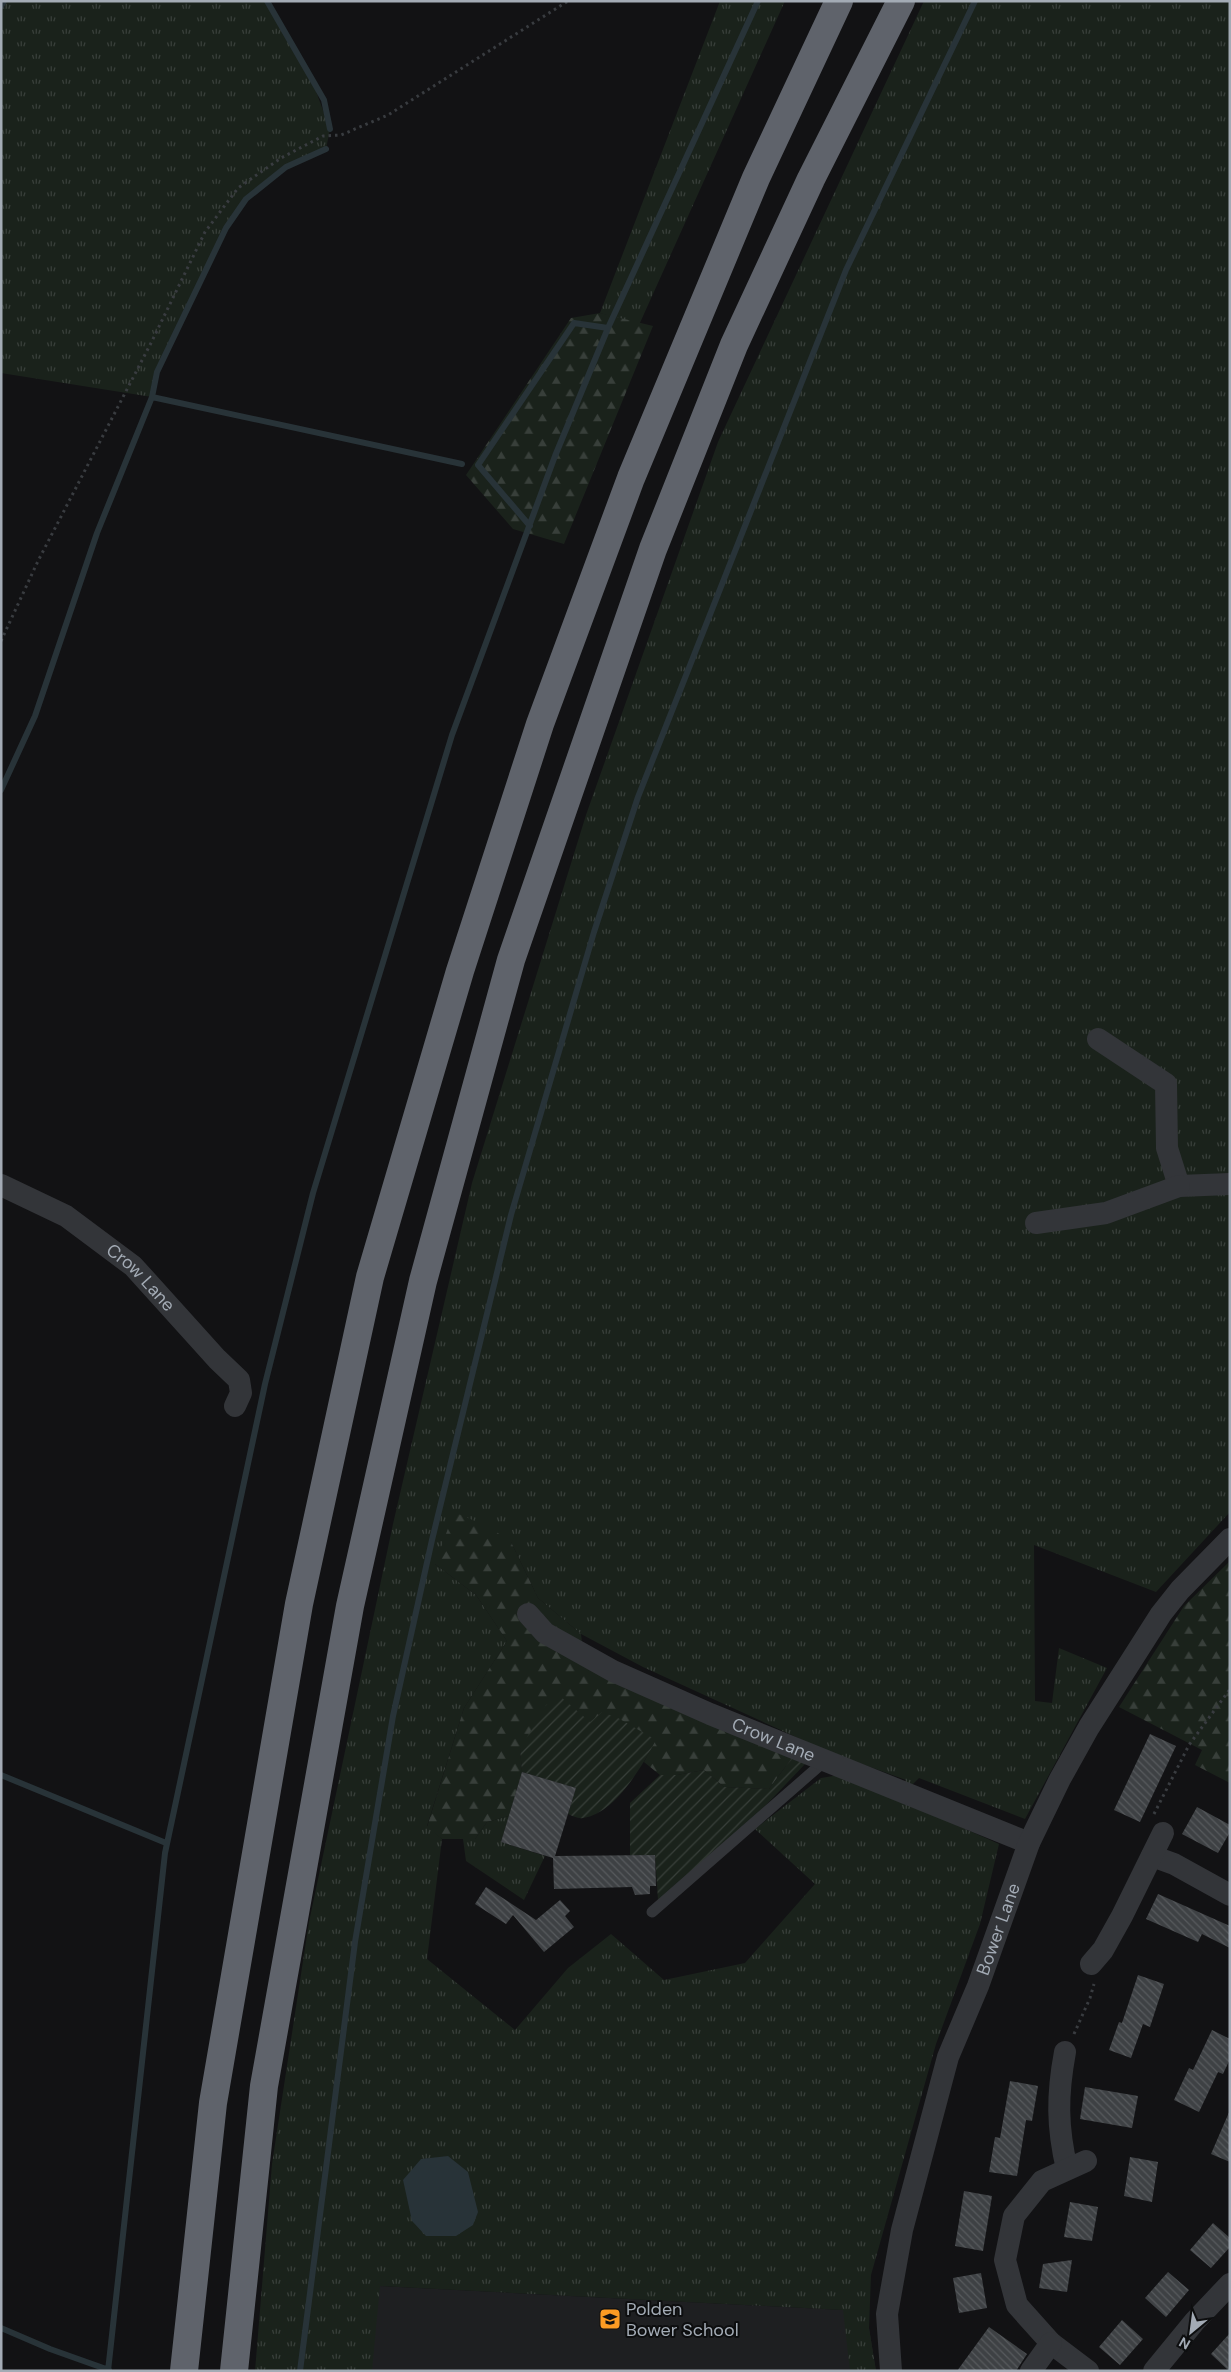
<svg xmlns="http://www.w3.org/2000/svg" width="1231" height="2372" font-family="'DM Sans',sans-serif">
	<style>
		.built { fill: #1e1f21 }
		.grass { fill: url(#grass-tufts); fill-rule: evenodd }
		.forest { fill: url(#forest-firs) }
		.garden { fill: url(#garden-furrows) }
		.water { fill: #283338 }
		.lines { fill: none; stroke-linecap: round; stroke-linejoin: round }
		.stream { stroke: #283338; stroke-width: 6 }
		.building { fill: url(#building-back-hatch) }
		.path { stroke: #393c40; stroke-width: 3; stroke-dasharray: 2.5 4; stroke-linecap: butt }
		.service { stroke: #333539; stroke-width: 11 }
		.minor { stroke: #333539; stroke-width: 22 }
		.motorway { stroke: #5f636b; stroke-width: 28 }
		.labels { text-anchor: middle; stroke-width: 4; stroke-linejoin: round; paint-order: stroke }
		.street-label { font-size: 18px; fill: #a3abb5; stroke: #0d0e0f }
		.poi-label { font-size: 18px; fill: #a3abb5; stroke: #0d0e0f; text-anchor: start }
	</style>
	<defs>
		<pattern id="grass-tufts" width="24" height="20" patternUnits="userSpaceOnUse" patternTransform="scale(1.25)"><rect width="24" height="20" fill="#1a221b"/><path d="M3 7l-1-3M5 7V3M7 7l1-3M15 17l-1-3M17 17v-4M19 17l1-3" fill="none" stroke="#383f3a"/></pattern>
		<pattern id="forest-firs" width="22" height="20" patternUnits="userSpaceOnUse" patternTransform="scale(1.25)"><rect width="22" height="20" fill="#1a221b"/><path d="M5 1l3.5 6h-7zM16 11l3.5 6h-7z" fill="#383f3a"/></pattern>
		<pattern id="garden-furrows" width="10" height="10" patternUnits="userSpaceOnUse" patternTransform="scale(1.25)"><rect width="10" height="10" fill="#1a221b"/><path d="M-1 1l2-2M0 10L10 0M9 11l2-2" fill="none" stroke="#383f3a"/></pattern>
		<pattern id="building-back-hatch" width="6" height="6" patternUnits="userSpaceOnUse" patternTransform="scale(1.25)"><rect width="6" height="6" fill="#3e4144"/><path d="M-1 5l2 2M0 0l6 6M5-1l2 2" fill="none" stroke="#575a5d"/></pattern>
	</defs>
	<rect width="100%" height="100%" fill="#121214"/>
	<path class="built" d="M380,2286L843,2310L869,2309V2328L876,2371H346Z"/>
	<path class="grass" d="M1,1H269L305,62L330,129L326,149L278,174L246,199L226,228L157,372L152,397L1,373Z
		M720,1H785L639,325L600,313Z
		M924,1H1230V1512L1156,1592L1034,1545L1035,1701L1052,1703L1059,1648L1107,1668L1025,1819L919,1778L898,1799L999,1844L980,1924L936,2044L871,2275L869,2328L876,2371H850L843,2310L380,2286L372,2371H255L272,2164L309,1922L393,1524L472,1183L586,815L718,442ZM511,1542L538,1598L581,1634L643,1667L829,1752L906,1780L891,1797L839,1775L821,1778L755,1829L815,1884L745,1963L664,1980L611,1934L568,1968L515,2030L427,1959L442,1839L427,1826L464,1708L507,1641L476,1595L435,1564Z
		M509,1816L501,1842L545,1856L524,1900L466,1861L463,1839H475L487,1822Z"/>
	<path class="forest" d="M600,313L653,326L564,544L513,529L466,475L571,318Z
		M454,1512L489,1527L511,1542L538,1598L581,1634L584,1659L794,1755L769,1789L724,1787L704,1770L677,1775H660L644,1762L655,1740L591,1722L520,1749L522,1772L509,1816L487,1822L475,1839H442L427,1827L464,1708L507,1641L476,1595L435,1564Z
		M1230,1561V1783L1195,1765L1202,1750L1119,1707L1184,1606Z"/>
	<path class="garden" d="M561,1697L590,1722L602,1712L618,1718L656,1740C642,1766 615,1814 583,1818C578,1819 573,1816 568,1814L576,1788L522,1772L520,1749L546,1705Z
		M794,1755L806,1763L749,1823L658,1900L655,1855H630V1803L660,1775H677L704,1770L724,1787L769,1789Z"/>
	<path class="water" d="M448,2156L468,2172L478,2212L473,2225L456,2236H426L412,2221L403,2180L421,2159Z"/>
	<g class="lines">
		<path class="stream" d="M267,1L324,100L330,129
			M1,6L4,1
			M152,397L462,464
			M530,526L478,465L574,323L608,328
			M1,790L35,716L97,533L152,397L157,372L226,228L246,199L286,167L326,149
			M1,1775L166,1843
			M1,2328L50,2349L109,2370
			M108,2371L165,1853L265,1384L313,1193L452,735L555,456L608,328L758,1
			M300,2371L355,1942L393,1716L432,1540L511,1215L594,932L638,797L846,270L975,1"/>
	</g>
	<path class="building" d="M1150,1734L1176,1746L1140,1822L1114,1810Z
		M522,1772L576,1788L555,1856L655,1855L656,1886H650V1894L635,1895L632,1887L554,1889L553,1858L501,1842Z
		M1197,1807L1230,1825V1832L1218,1853L1182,1834Z
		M486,1887L536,1920L560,1900L570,1911L565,1916L574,1927L544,1952L513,1915L506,1924L475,1904Z
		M1158,1894L1230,1926V1948L1202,1934L1198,1942L1146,1919Z
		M1138,1975L1164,1984L1150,2027L1143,2024L1131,2058L1109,2050L1119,2022L1122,2023Z
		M1212,2030L1230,2039V2059L1223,2074L1218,2072L1199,2112L1174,2100L1189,2068L1193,2070Z
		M1010,2081L1038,2086L1032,2121L1026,2120L1017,2176L989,2172L995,2137L1000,2138Z
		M1085,2087L1138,2096L1132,2128L1080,2119Z
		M1230,2110V2162L1211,2154Z
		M1130,2157L1158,2162L1152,2202L1124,2196Z
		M964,2191L992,2196L983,2251L955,2246Z
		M1070,2202L1098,2207L1092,2241L1064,2237Z
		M1213,2223L1230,2238V2247L1211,2268L1190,2250Z
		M1072,2260L1067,2292L1039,2288L1043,2264Z
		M1168,2272L1189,2290L1166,2317L1145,2298Z
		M981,2273L987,2308L959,2313L953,2278Z
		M1122,2320L1143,2339L1120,2365L1099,2347Z
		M989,2327L1027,2354L1016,2371H957Z
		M1230,2333V2371H1229L1211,2354Z"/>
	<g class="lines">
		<path class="path" d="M1,641L38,561L151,343L205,232L238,188L281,158L323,136L341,135L388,115L568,1
			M1154,1814L1189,1745L1230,1689
			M1074,2034L1090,1998L1094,1984"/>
		<path class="service" d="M652,1912L826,1760"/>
		<g class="minor">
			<path d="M1098,1039L1166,1084L1167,1148L1179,1186L1230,1184"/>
			<path id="s1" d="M1,1185L66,1216L133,1266L217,1359L239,1380L241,1393L235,1406"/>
			<path d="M1036,1223L1106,1213L1179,1186"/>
			<path id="s2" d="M528,1614L545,1633L613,1671L710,1714L1029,1843"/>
			<path d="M1152,1856L1174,1864L1230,1895"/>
			<path d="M1091,1964L1103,1950L1122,1916L1163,1833"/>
			<path d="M1065,2052C1057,2095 1057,2127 1067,2169"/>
			<path d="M1086,2161L1042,2181L1014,2216L1005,2260L1017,2305L1051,2343L1088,2371"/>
			<path id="s3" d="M891,2371L887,2314L902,2230L948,2057L978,1986L1029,1843L1060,1779L1089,1727L1161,1614L1180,1590L1230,1539"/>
			<path d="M1031,2371L1051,2343"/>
			<path d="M1154,2371L1195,2321L1230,2284"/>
		</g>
		<path class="motorway" d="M184,2371L213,2103L299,1604L370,1277L460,971L540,724L631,478L756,178L839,1
			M234,2371L264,2086L350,1606L423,1281L511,960L653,549L734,345L811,179L901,1"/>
	</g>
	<defs>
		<g id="school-square" transform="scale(1.125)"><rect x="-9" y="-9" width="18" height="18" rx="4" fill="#fb9b23" stroke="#0d0e0f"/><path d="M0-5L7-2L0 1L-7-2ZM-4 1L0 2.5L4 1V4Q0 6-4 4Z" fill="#111"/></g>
	</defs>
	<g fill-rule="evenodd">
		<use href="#school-square" x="610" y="2319"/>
	</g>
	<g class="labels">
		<g class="street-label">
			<text dy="6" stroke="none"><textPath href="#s1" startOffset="169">Crow Lane</textPath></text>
			<text dy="6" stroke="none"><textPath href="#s2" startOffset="278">Crow Lane</textPath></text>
			<text dy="6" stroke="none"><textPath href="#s3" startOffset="459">Bower Lane</textPath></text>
		</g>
		<g class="poi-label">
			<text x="626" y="2315">Polden<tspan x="626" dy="21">Bower School</tspan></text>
		</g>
	</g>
	<rect width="1231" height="2372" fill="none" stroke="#a3abb5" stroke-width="5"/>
	<g transform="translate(1191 2332) rotate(209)" stroke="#0d0e0f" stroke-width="4" paint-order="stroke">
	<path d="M0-4L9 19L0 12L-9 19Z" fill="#a3abb5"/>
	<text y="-8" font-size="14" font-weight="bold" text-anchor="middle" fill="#a3abb5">N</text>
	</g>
</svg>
